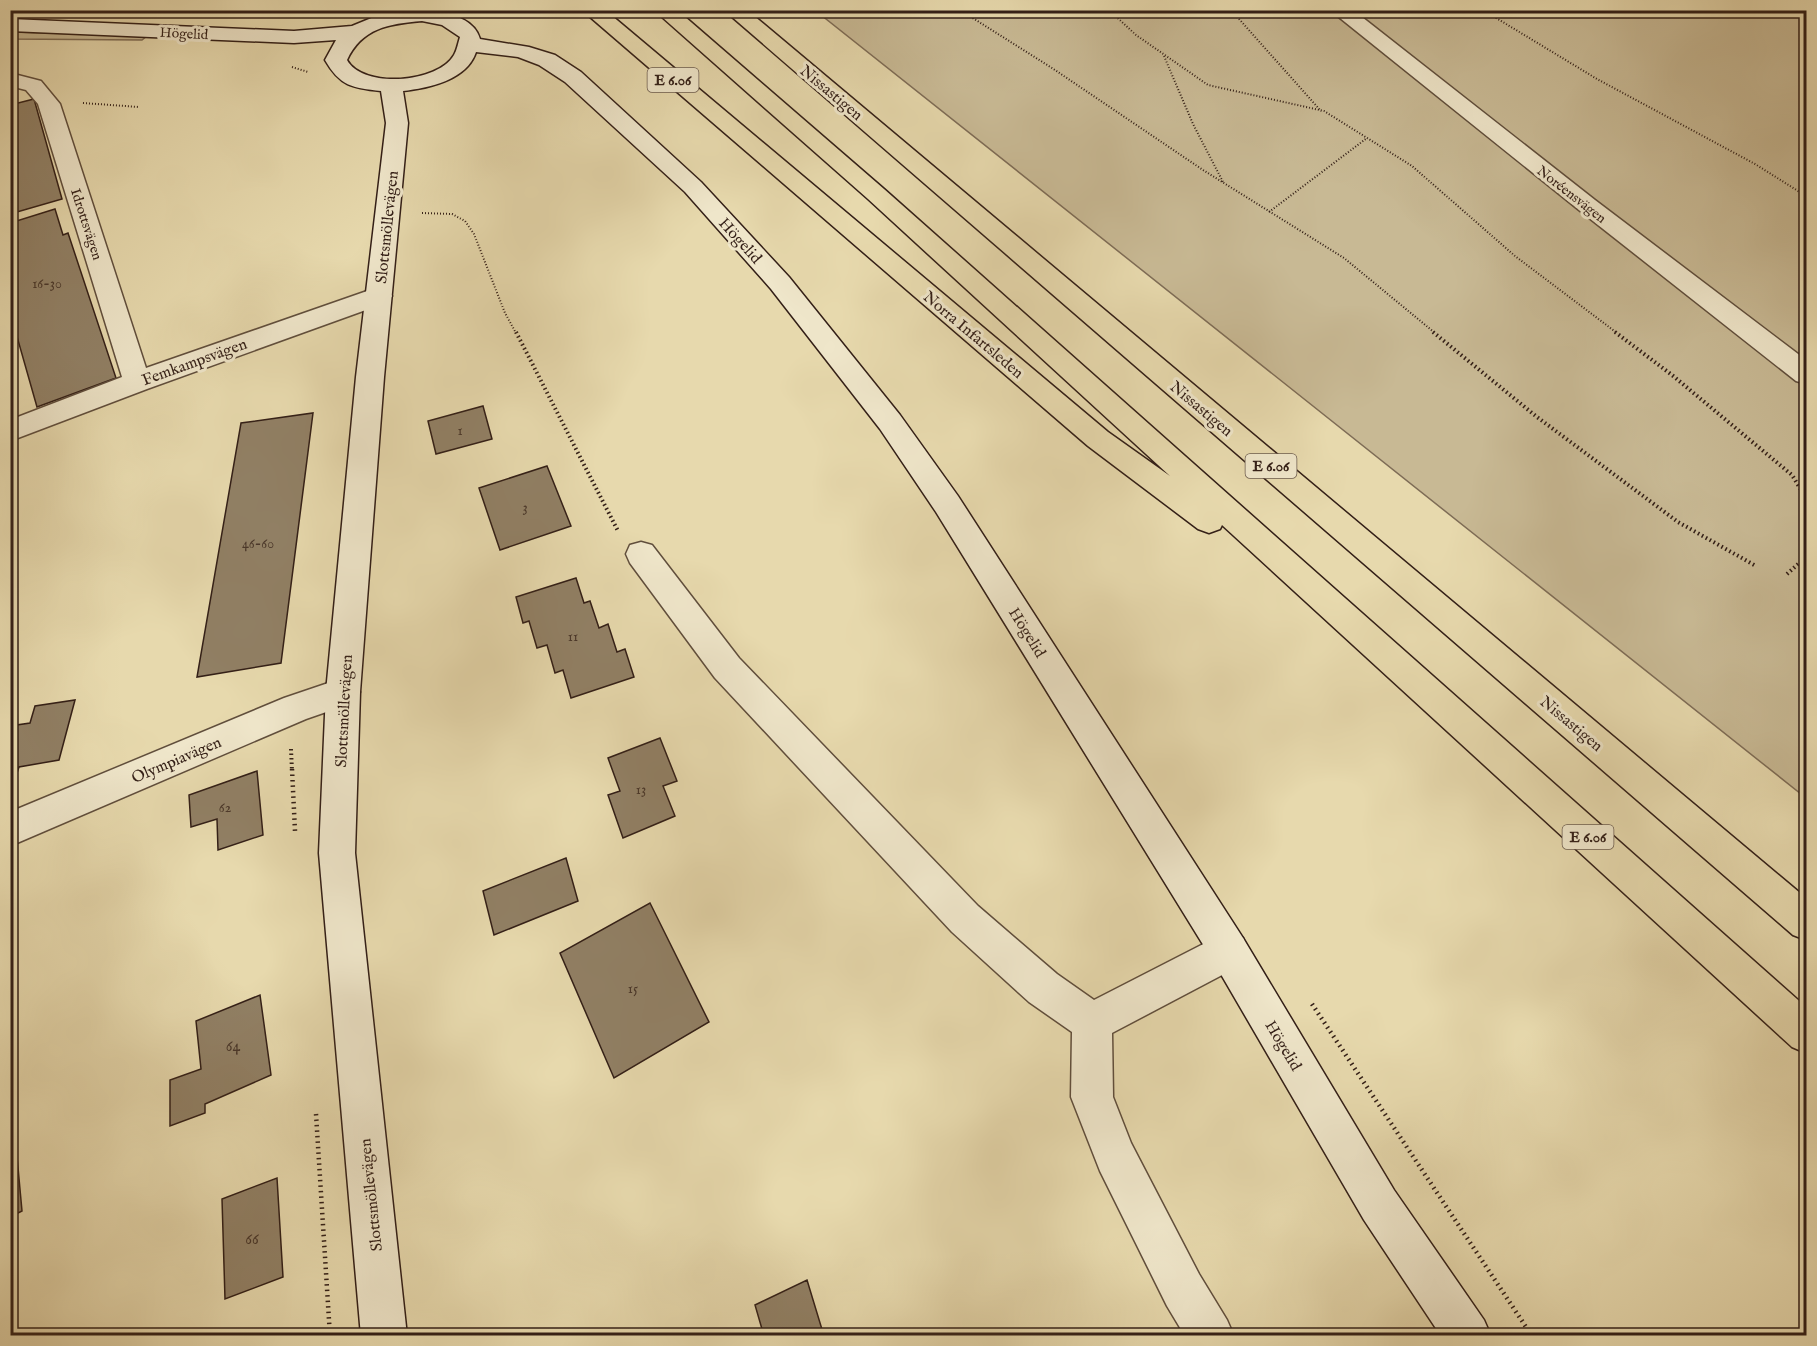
<svg xmlns="http://www.w3.org/2000/svg" width="1817" height="1346" font-family="'IM FELL English',serif">
	<style>
		.green { fill: #c8b994; stroke: #7e6c56; stroke-width: 1.5 }
		.building { fill: #918065; stroke: #331f17; stroke-width: 1.5 }
		.lines { fill: none; stroke-linecap: round; stroke-linejoin: round }
		.street-casing { stroke: #604e3c; stroke-width: 3 }
		.secondary-casing { stroke: #331f17; stroke-width: 3 }
		.highway-casing { stroke: #331f17; stroke-width: 3 }
		.path-far2 { stroke: #331f17; stroke-width: 2; stroke-dasharray: 1 2; stroke-linecap: butt }
		.path-far1 { stroke: #331f17; stroke-width: 4; stroke-dasharray: 1.5 3; stroke-linecap: butt }
		.path { stroke: #331f17; stroke-width: 4.5; stroke-dasharray: 1.5 4; stroke-linecap: butt }
		.street { fill: #efe6ca; fill-rule: evenodd }
		.secondary { fill: #efe6ca; fill-rule: evenodd }
		.highway { fill: #e7d9ad; fill-rule: evenodd }
		.labels { text-anchor: middle; stroke-width: 6; stroke-linejoin: round; paint-order: stroke }
		.far-street-label { font-size: 14px; fill: #331f17; stroke: #efe6ca }
		.number-label { font-size: 14px; fill: #4a372a }
		.shield { fill: #efe6ca; stroke: #6b5b4d; stroke-width: 1.5 }
		.shield-label { font-size: 15px; font-weight: bold; fill: #331f17 }
		.street-label { font-size: 16px; fill: #331f17; stroke: #efe6ca }
		.near-number-label { font-size: 16px; fill: #4a372a }
	</style>
	<rect width="100%" height="100%" fill="#e7d9ad"/>
	<filter id="stains"><feTurbulence type="fractalNoise" baseFrequency=".00333" numOctaves="4"/><feColorMatrix values="0 0 0 0 .2 0 0 0 0 .09 0 0 0 0 .02 0 0 0 .5 -.17"/></filter>
	<radialGradient id="worn" r=".72"><stop offset=".6" stop-color="#630" stop-opacity="0"/><stop offset="1" stop-color="#630" stop-opacity=".3"/></radialGradient>
	<path class="green" d="M816,11H1806V798Z
		M11,32L147,36L142,40L11,39Z"/>
	<path class="building" d="M34,99L62,199L10,214V105Z
		M55,209L63,235L68,233L116,378L37,407L10,312V223Z
		M483,406L492,439L436,454L428,421Z
		M313,413L281,663L197,677L241,423Z
		M547,466L571,526L500,550L479,488Z
		M576,578L584,603L590,601L599,628L608,624L617,652L625,649L634,677L571,698L563,670L555,673L547,645L537,648L529,621L523,623L516,597Z
		M75,700L59,760L19,767L14,782H10V726L30,723L35,706Z
		M660,738L677,781L663,786L675,816L623,838L608,795L620,791L608,758Z
		M257,771L263,835L218,850L217,819L191,827L189,795Z
		M566,858L578,901L494,935L483,891Z
		M650,903L709,1022L614,1078L560,953Z
		M260,995L271,1075L205,1104V1113L170,1126V1080L201,1069L196,1021Z
		M14,1124L22,1211L10,1217V1126Z
		M277,1178L283,1277L225,1299L222,1199Z
		M807,1280L824,1336H764L755,1305Z"/>
	<g class="lines">
		<g class="street-casing">
			<path id="street" d="M1330,10H1353L1595,200L1806,360V384L1796,381L1579,210Z
				M10,73L41,81L60,104L146,368L370,290L379,287L388,290L392,296L388,302L147,389L10,441V420L122,377L38,104L26,90L10,86Z
				M641,542L652,545L739,658L978,906L1057,974L1094,1000L1215,938L1229,932L1243,938L1248,951L1243,964L1112,1033L1113,1097L1131,1143L1199,1274L1227,1320L1234,1336H1185L1167,1306L1100,1171L1071,1097L1072,1032L1029,1002L952,932L715,678L630,563L626,554L630,545Z
				M343,678L355,682L360,692L355,702L306,719L10,846V812L284,698Z"/>
		</g>
		<g class="secondary-casing">
			<path id="secondary" d="M435,10C452,14 475,20 480,39L529,47L555,55L581,72L701,182L789,277L900,415L958,496L1243,938L1394,1190L1484,1320L1491,1336H1441L1364,1220L1215,964L936,512L880,429L771,289L685,192L565,82L539,65L518,57L476,52C467,80 429,88 403,91L408,123L384,377L360,692L355,853L407,1336H361L319,853L326,692L356,377L386,123L381,91C352,88 340,86 325,60L336,40L294,43L10,31V19L294,31L352,26L374,17L402,11ZM422,21L442,25L460,37C458,43 457,50 454,55C438,83 363,89 347,60C362,28 388,24 422,21Z"/>
		</g>
		<g class="highway-casing">
			<path id="highway" d="M582,10H605L1108,432L1170,476L868,199L654,10H677L884,189L1806,1007V1053L1792,1047L1222,525L1220,529L1209,533L1198,529L1088,446Z
				M724,10H747L1806,898V940L1793,935Z"/>
		</g>
		<path class="path-far2" d="M960,10L1052,68L1203,170L1344,258L1435,333
			M1109,10L1136,35L1208,85L1324,111L1412,166L1515,256L1617,333
			M1231,10L1321,111
			M1483,10L1597,79L1755,164L1806,196
			M1164,56L1193,124L1223,182
			M292,67L308,72
			M83,103L139,107
			M1269,212L1367,138
			M422,213L452,214L465,221L474,234L505,313L516,333"/>
		<path class="path-far1" d="M516,332L618,531
			M1433,332L1537,417L1678,522L1756,566
			M1615,332L1672,375L1792,475L1806,498
			M1787,574L1806,557
			M291,749L292,771"/>
		<path class="path" d="M292,769L295,831
			M1312,1004L1532,1336
			M316,1114L330,1336"/>
		<use href="#street" class="street"/>
		<use href="#secondary" class="secondary"/>
		<use href="#highway" class="highway"/>
	</g>
	<g class="labels">
		<g class="far-street-label">
			<text transform="translate(184 33) rotate(3)" y="5">Högelid</text>
			<text transform="translate(1572 194) rotate(38)" y="5">Noréensvägen</text>
			<text transform="translate(87 224) rotate(72)" y="5">Idrottsvägen</text>
		</g>
		<g class="number-label">
			<text x="47" y="288">16-30</text>
			<text x="460" y="435">1</text>
			<text x="525" y="512">3</text>
			<text x="258" y="548">46-60</text>
			<text x="573" y="641">11</text>
			<text x="641" y="794">13</text>
			<text x="225" y="812">62</text>
			<text x="633" y="993">15</text>
		</g>
		<g class="shield">
			<rect x="647.5" y="68" width="51" height="24" rx="4.5"/>
			<rect x="1245.5" y="454" width="51" height="24" rx="4.5"/>
			<rect x="1562.5" y="825" width="51" height="24" rx="4.5"/>
		</g>
		<g class="shield-label">
			<text x="673" y="85">E 6.06</text>
			<text x="1271" y="471">E 6.06</text>
			<text x="1588" y="842">E 6.06</text>
		</g>
		<g class="street-label">
			<text transform="translate(832 92) rotate(40)" y="6">Nissastigen</text>
			<text transform="translate(386 227) rotate(-84)" y="6">Slottsmöllevägen</text>
			<text transform="translate(741 240) rotate(48)" y="6">Högelid</text>
			<text transform="translate(974 334) rotate(40)" y="6">Norra Infartsleden</text>
			<text transform="translate(194 361) rotate(-20)" y="6">Femkampsvägen</text>
			<text transform="translate(1202 408) rotate(40)" y="6">Nissastigen</text>
			<text transform="translate(1028 632) rotate(58)" y="6">Högelid</text>
			<text transform="translate(343 711) rotate(-87)" y="6">Slottsmöllevägen</text>
			<text transform="translate(1572 723) rotate(40)" y="6">Nissastigen</text>
			<text transform="translate(176 759) rotate(-23)" y="6">Olympiavägen</text>
			<text transform="translate(1284 1045) rotate(59)" y="6">Högelid</text>
			<text transform="translate(370 1195) rotate(-96)" y="6">Slottsmöllevägen</text>
		</g>
		<g class="near-number-label">
			<text x="233" y="1051">64</text>
			<text x="252" y="1244">66</text>
		</g>
	</g>
	<rect width="1817" height="1346" fill="none" stroke="#e7d9ad" stroke-width="36"/>
	<rect x="12" y="12" width="1793" height="1322" fill="none" stroke="#331f17" stroke-width="3"/>
	<rect x="18" y="18" width="1781" height="1310" fill="none" stroke="#331f17" stroke-width="1.5"/>
	<rect width="100%" height="100%" filter="url(#stains)"/>
	<rect width="100%" height="100%" fill="url(#worn)"/>
</svg>
